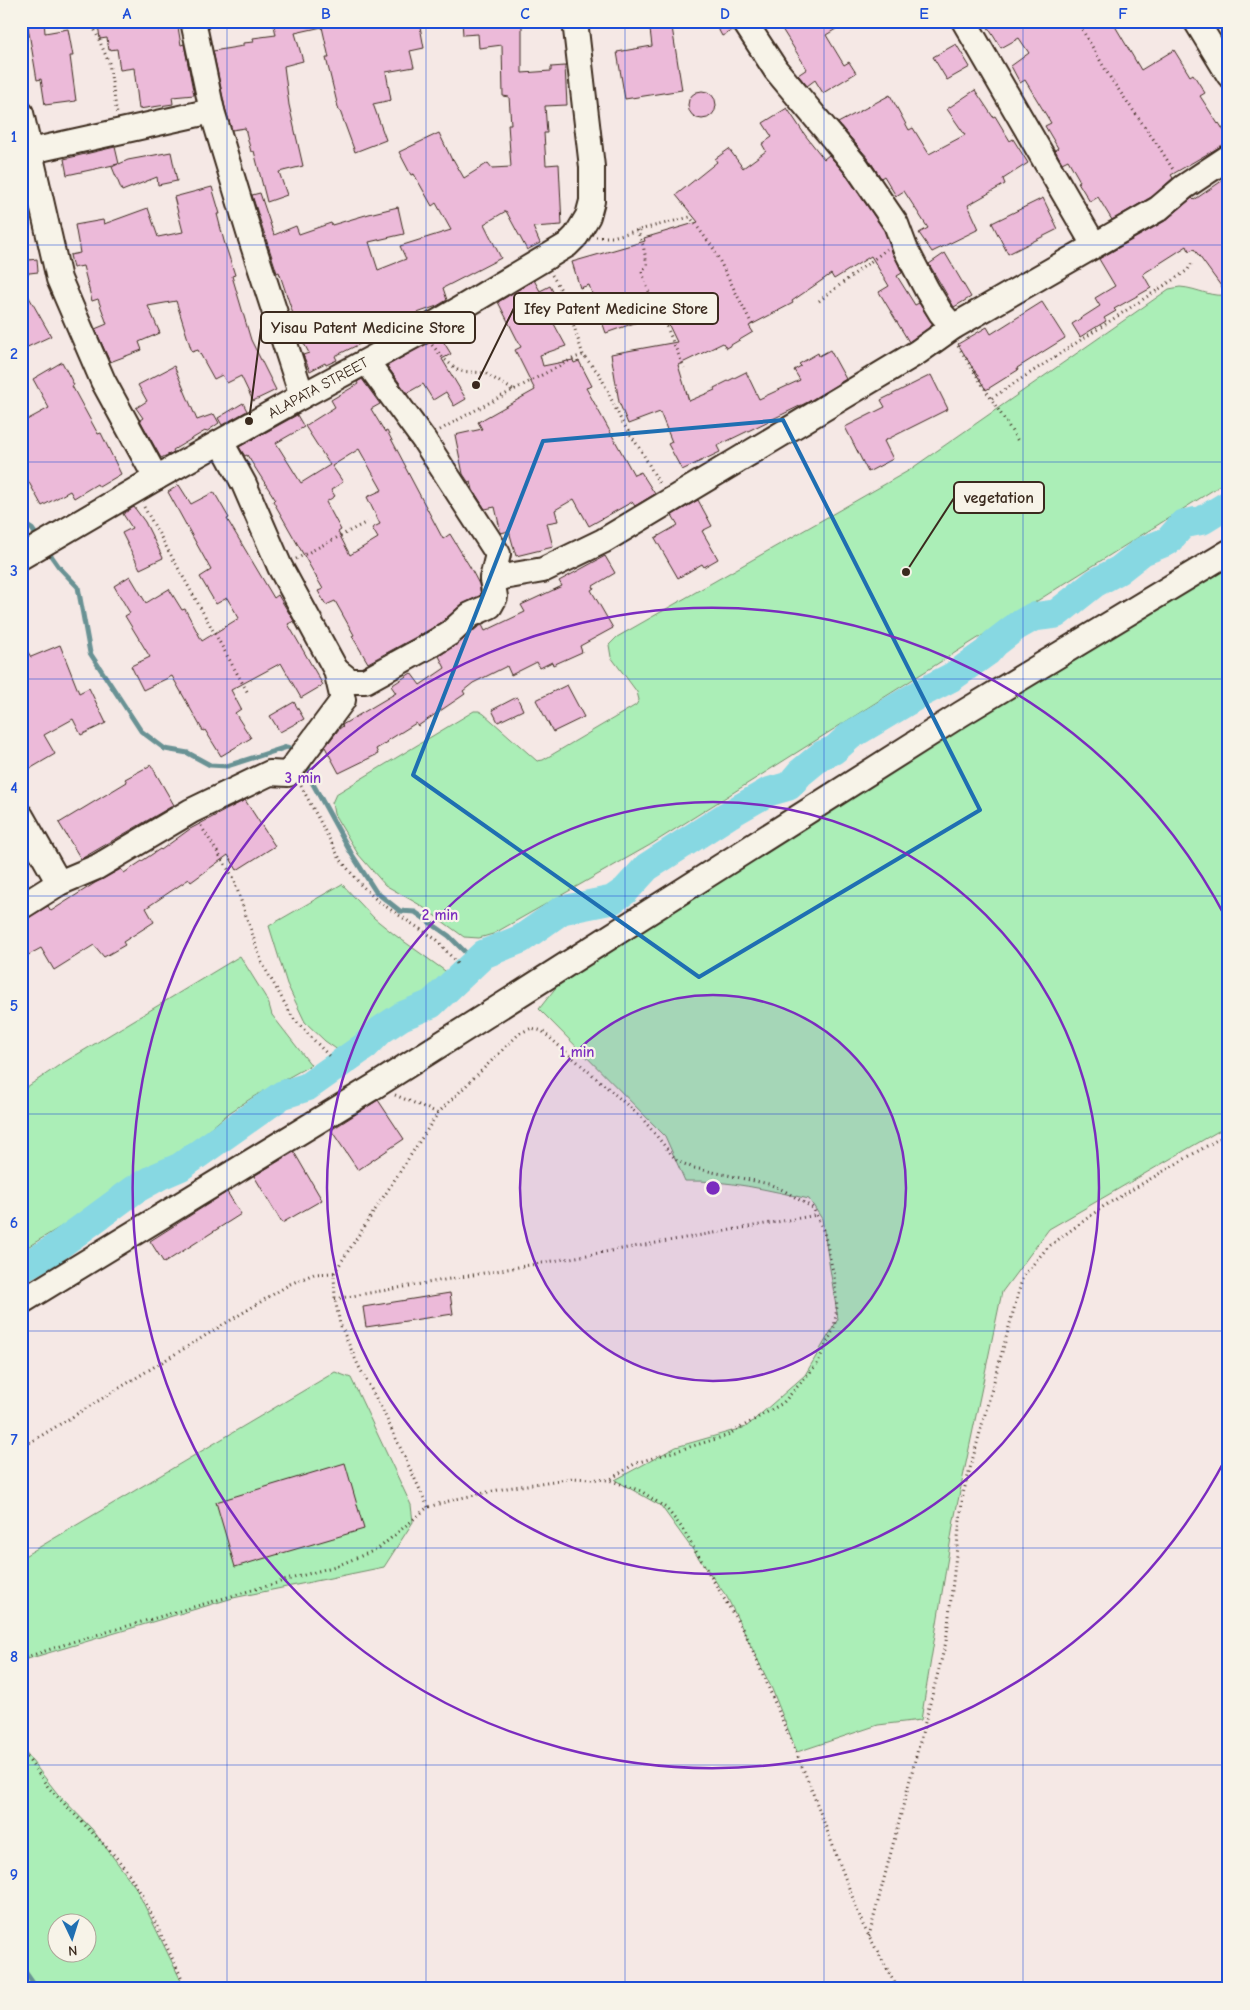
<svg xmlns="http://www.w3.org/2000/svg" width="1250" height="2010" font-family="'Comic Neue',sans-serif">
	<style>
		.green { fill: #abeeb7; stroke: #738c6a; fill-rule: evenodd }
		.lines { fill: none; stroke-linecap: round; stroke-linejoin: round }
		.stream { stroke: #699294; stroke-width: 5 }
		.river { stroke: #87d8e2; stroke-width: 29 }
		.building { fill: #ecbad9; stroke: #3b2a1e; fill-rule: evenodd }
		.minor-casing { stroke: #3b2a1e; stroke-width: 28 }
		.path { stroke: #3b2a1e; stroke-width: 3; stroke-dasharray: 1 4; stroke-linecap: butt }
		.minor { stroke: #f7f3e8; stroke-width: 24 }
		.marked { fill: none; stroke: #1f6fb2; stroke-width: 4; stroke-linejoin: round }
		.grid { fill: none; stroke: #1d4ed8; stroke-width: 1; stroke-opacity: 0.55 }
		.ring { fill: none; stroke: #7b2cbf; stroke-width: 2.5 }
		.labels { text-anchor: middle; stroke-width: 4.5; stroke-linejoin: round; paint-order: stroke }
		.street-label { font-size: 15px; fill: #3b2a1e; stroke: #f7f3e8 }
		.centre { fill: #7b2cbf; stroke: #f7f3e8; stroke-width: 2.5 }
		.ring-label { font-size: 15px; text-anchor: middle; font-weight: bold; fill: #7b2cbf; stroke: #f7f3e8; stroke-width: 4.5; stroke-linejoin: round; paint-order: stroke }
		.leader { fill: none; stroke: #3b2a1e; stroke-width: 2 }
		.callout-dot { fill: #3b2a1e; stroke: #f7f3e8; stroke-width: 2 }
		.callout { fill: #f7f3e8; stroke: #3b2a1e; stroke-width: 2 }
		.callout-label { font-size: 16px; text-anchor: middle; font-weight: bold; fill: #3b2a1e }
		.neatline { fill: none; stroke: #1d4ed8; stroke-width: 2 }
		.grid-label { font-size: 16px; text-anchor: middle; font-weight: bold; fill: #1d4ed8 }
	</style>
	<rect width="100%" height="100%" fill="#f5e8e5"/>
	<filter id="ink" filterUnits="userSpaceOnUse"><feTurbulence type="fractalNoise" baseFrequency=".02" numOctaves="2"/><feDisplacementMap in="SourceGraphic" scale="10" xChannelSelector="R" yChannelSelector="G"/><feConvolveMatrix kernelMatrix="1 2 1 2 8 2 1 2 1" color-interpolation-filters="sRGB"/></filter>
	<g filter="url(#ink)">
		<path class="green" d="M1180,287C1198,288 1213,299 1229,294V480L650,845L493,934L479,938L464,937L420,905L385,885L358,854L334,814L332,803L336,794L474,711H479L484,714L537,761L543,760L636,705L639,700L637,692L611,657L609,645L617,637L908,471L1169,289Z
			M1229,558V1125L1049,1229L1002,1292L954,1520L921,1720L878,1725L797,1752L772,1689L727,1597L661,1506L615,1480L676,1447L746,1427L805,1375L838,1319L822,1219L809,1199C768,1190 728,1180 685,1181L665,1136L539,1009L557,986Z
			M342,884L374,918L395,935L448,973L419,1008L342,1053L325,1041L305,1022L287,984L269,926Z
			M240,956L268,1001L272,1015L311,1065L253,1097L229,1113L180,1154L21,1251V1091L58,1066Z
			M335,1372L351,1378L411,1505L413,1522L384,1567L233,1598L21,1661V1558Z
			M21,1747L57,1793L92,1829L136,1888L185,1989H21ZM88,1922V1952H58V1922Z"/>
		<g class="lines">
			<path class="stream" d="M21,522L32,529L39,539
				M47,550L59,567L78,587L90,653L141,731L165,749L188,753L210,765L227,766L287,747L298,751
				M307,761L313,784L351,853L376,892L400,911L415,912L449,936L476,963
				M21,1966L37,1989"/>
			<path class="river" d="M21,1268L51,1251L134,1190L159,1176L180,1167L282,1095L307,1087L365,1046L381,1030L402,1016L431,1004L484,954L521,939L562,910L612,900L625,891L647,867L728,815L768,792L789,786L800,773L822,755L834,750L851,735L921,693L952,677L987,652L995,643L1017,626L1033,617L1056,614L1095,583L1119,570L1143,551L1168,541L1183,524L1203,520L1229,504"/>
		</g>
		<path class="building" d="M27,21H44L45,33L68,29L73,56H70L76,101L45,105L41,79L37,80Z
			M126,21H177L181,45L184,44L194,95L172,97L173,104L139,109L134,68L120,70L117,49L109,50L107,38L100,39L98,24Z
			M273,21H419L424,48L410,51L414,67L386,72L391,100L373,104L386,140L355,152L340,111H339L326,58H329L322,27L295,33L303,61L284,66L289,105L303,166L279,172L287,195L267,202L254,151L251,152L245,128L232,130L225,108L213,51L243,46V43L254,42L253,38L276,35Z
			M462,21H522V73L551,71V67L565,66L567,105L545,106L547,133H544L546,165L559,164L562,225L533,227L540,243L527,250L506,211L484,224L501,258L443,288L447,300L437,306L392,322L393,324L359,334L364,342L335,356L337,360L326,365L325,363L310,371L303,355L309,353L294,325L292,322L295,320L279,272L277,273L252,195L260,193L274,235L296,226L299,234L331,223L332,225L369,214L398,207L404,234L369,242L378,270L406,259L400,246L451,230L436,203L432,206L414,174L411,175L399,152L439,133L452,160L453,159L464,178L488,163L492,168L511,167L508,124H511L509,97L503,96L502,45L479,48L478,34L463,35Z
			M649,21H671L682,90L625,99L617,52L652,46Z
			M714,21H730L733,30L722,36Z
			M777,21H849L826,35L844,65L849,62L856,73L823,93L815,80L807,86L798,75L807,69Z
			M984,21H1112L1141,70L1174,50L1190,76L1193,74L1205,93L1200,96L1218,124L1219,123L1229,139V143L1221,146L1171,175L1173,178L1153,196L1112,220L1098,197L1090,202L1078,182L1080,181L1068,160L1062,163L1055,150L1058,148L1045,126L1051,123L1025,80L1020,83L1011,66L1029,53L1019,38L1001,48Z
			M956,44L970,67L947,80L933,57Z
			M975,90L993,117L995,116L1010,141L1013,139L1028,163L1003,179L1005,184L968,205L979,229L932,252L919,233L928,228L904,191L896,196L884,176L881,178L868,158L838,123L890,95L909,130L913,128L929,154L965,135L947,109Z
			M688 105a14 14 0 1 1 28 0a14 14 0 1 1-28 0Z
			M787,108L805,135L824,159L829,155L846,175L884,230L902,273L897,276L915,305L919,303L933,325L909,342L879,292L889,286L871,256L834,279L831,274L792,301L793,303L749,326L753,332L726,348L723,343L678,365L689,401L715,390L714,388L746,372L759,399L800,380L794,370L801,366L799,364L818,353L819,356L830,350L846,379L808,402L717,446L720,452L682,470L668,444L672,442L660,412L628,424L619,402L611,354L677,342L663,313L606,333L589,285L580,288L572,262L645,241L644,238L698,222L676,195L717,162L715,159L729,149L743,168L766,151L762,144L772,137L763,123Z
			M115,147L119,164L128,160L171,152L177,181L158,185L157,177L122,191L112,167L118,164L67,175L64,159Z
			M1229,176V297L1194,249L1189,251L1187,246L1143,274L1151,288L1114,309L1116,311L1104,318L1106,321L1080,337L1072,324L1100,306L1095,298L1115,286L1099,259L1165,221L1192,198L1194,200Z
			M212,187L220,214H217L224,241L235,275L232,276L251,340L276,390L253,401L241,376L227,383L222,375L214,379L198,350L192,352L176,301L148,306L160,333L139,342L142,350L110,362L95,329L107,324L98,299L92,301L83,266L73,268L70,255L80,253L75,225L103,220L104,224L148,208L158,237L183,232L174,197Z
			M1043,198L1058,229L1008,254L992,223Z
			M945,253L971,297L954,307L929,264Z
			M37,259L38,272L21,274V261Z
			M534,280L540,291L550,286L560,305L547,311L566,346L540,355L543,366L573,360L574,363L579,361L592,386L586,388L634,475L641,472L655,494L635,506L632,502L589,526L574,499L555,510L558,521L547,523L553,547L516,556L509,531L501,533L495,507L485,509L473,490L471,482L469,483L463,474L455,435L482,429L478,422L535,390L515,350L521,347L498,302Z
			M21,283L51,336L21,350Z
			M1042,302L1065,338L1017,368L1018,370L986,390L958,344L987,327L991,334Z
			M440,336L451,354L442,359L466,399L454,406L446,392L433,400L423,384L407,393L387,366Z
			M62,362L74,385L72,386L98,434L101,433L121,474L99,487L97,484L74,498L70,491L42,506L21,468V423L49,408L33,379Z
			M174,366L197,420L214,414L219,423L206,432L205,431L173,450L174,452L161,458L140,420L143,418L136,408L147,401L138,385Z
			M931,375L948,409L884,441L893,459L868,472L845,427L885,407L881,400Z
			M362,379L380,404L371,409L385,432L387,431L406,467H405L443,539L450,534L470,567L479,584L481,595L461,605L442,622L427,631L368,663L352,636L354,635L335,601L326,605L318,591L323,589L273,501L275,499L247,455L245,456L239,447L297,415L304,427L276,443L301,483L330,465L305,426L335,407L331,400L358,384L357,382ZM359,449L382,490L367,497L380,524L372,528L378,538L350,555L338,532L341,530L326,502L335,496L331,490L343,482L332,466Z
			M243,403L247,411L222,425L218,418Z
			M179,485L191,504L214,492L229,518L227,519L274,598L278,595L289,613L294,621L288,624L323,685L301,698L281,663L231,690L241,709L235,713L251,738L221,756L205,730L203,731L172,676L143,690L131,666L150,657L125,616L130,613L114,586L130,576L146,603L169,589L182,610L185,609L202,641L239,618L227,598L216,604L200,577L211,570L168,492Z
			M698,500L712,526L702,531L718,559L704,567L702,564L678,578L655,538L678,525L672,515Z
			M134,507L145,522L163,558L140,569L122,533L132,528L123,514Z
			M605,556L615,573L593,586L594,588L591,590L613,628L580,646L582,652L553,665L552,662L540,668L537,662L511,675L507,666L473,683L463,691L465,694L418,726L416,723L387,741L388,742L376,749L378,754L339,773L325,747L339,729L343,726L342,725L396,693L391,686L411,673L420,685L445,668L439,656L459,643L478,627L482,625L485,631L525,612L521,605L562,586L559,581Z
			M21,641L31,657L60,645L79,693L89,688L106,723L81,735L73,719L44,735L55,754L21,774Z
			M567,685L584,717L553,732L536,700Z
			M517,697L523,710L498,722L492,710Z
			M294,702L304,719L280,732L270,716Z
			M151,765L174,805L81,859L59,823L127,782L125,779Z
			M245,800L275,846L237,870L228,855L191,882L189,879L146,908L154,922L123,942L125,945L104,957L94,945L54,970L41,948L21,959V922L48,906L51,911L95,883L121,869L124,873L160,849L161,850L190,829Z
			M378,1100L404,1139L358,1170L331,1130Z
			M294,1152L322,1200L282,1223L254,1176Z
			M227,1192L241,1214L164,1263L150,1241Z
			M450,1293L453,1314L366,1327L363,1307Z
			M345,1463L364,1529L235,1567L216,1502Z"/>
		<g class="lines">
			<g class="minor-casing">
				<g id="minor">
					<path d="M193,21L212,111L250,236L302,396"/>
					<path d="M744,21L776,70L857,167L896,224L905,248L927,290L941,313L953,327"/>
					<path d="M964,21L1094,245"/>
					<path d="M1196,21L1229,75"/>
					<path d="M21,113L59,279L103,381L156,478"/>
					<path d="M31,151L212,111"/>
					<path id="s1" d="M21,557L156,478L302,396L421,332L567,245L576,236L588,216L592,201V167L575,21"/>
					<path d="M492,579L543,570L603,541L918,352L953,327L1158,209L1184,187L1229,157"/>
					<path d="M336,670L350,681H365L434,643L450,633L470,615L490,606L495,597L492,579L498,554L424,440L367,362"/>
					<path d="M21,816L59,883"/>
					<path d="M21,907L59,883L97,867L191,811L270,773L288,774L343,700L336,670L280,567L244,484L221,442"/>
					<path d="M21,1302L375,1086L961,714L1229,552"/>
				</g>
			</g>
			<path class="path" d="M91,21L109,63L117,114
				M1077,21L1111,79L1159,147L1174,171
				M637,230L643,245L647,264L642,272L651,298L663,318L684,368
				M596,237H612L690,217L713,248L754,328
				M552,275L564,295L583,355
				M819,301L887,249
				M432,345L444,359L459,371L485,373L513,390
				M958,346L1018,441
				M992,398L1188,270L1191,264
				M440,430L470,413L574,358L583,355L600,375L621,420L642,452L660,485
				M144,507L248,693
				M296,559L367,522
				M301,786L340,859L360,884L379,902L437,940L459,966
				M201,826L233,877L262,963L293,1018L330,1057
				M395,1095L438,1113
				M335,1299L817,1215
				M21,1448L290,1284L314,1274L334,1273
				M428,1507L383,1411L358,1365L340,1324L335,1299L334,1273L438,1113L520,1033L532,1028L542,1031L641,1117L677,1161L694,1168L769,1184L783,1190L813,1208L824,1232L834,1276L837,1307L834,1328L817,1364L783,1403L726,1436L636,1463L609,1480
				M21,1659L72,1642L339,1565L378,1549L428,1507L456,1499L507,1488L573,1478L609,1480L641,1491L666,1508L682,1528L747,1637L809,1783L863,1925L898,1989
				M21,1749L48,1787L115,1856L127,1871L143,1897L187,1989
				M869,1936L946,1642L963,1494L1023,1276L1048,1247L1104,1206L1229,1133"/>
			<use href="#minor" class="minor"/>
		</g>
	</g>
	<path class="marked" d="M783,420L980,810L699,977L413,775L543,441Z"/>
	<path class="grid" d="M227,21V1989M426,21V1989M625,21V1989M824,21V1989M1023,21V1989M21,245H1229M21,462H1229M21,679H1229M21,896H1229M21,1114H1229M21,1331H1229M21,1548H1229M21,1765H1229"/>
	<circle cx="713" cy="1188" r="193" fill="#7b2cbf" fill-opacity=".12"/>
	<g class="ring">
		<circle cx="713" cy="1188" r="193"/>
		<circle cx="713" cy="1188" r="386"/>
		<path d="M1227 1456A580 580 0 1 1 1227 920"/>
	</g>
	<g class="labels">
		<g class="street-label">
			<text dy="5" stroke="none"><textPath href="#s1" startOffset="342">ALAPATA STREET</textPath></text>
		</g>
	</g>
	<circle cx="713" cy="1188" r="8" class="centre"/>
	<g class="ring-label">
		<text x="303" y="783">3 min</text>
		<text x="440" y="920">2 min</text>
		<text x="577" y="1057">1 min</text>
	</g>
	<path class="leader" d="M476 385L514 308M249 421L261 328M906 572L954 498"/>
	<g class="callout-dot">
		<circle cx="476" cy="385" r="5"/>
		<circle cx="249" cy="421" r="5"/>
		<circle cx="906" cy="572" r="5"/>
	</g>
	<g class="callout">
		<rect x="514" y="293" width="204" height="31" rx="5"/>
		<rect x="261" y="312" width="214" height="31" rx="5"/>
		<rect x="954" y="482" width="90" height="31" rx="5"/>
	</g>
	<g class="callout-label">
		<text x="616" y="314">Ifey Patent Medicine Store</text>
		<text x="368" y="333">Yisau Patent Medicine Store</text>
		<text x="999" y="503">vegetation</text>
	</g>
	<rect width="1250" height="2010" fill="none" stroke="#f7f3e8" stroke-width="55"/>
	<g transform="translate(72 1938) rotate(176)"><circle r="24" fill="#f7f3e8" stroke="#aca397"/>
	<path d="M0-4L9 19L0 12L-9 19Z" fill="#1f6fb2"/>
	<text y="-8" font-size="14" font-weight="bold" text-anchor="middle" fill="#3b2a1e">N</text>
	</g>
	<rect x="28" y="28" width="1194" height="1954" class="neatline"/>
	<g class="grid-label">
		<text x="127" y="19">A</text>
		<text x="326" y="19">B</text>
		<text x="525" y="19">C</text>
		<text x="725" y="19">D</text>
		<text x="924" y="19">E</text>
		<text x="1123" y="19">F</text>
		<text x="14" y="142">1</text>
		<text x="14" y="359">2</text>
		<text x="14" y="576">3</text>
		<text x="14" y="793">4</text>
		<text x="14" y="1011">5</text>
		<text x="14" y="1228">6</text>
		<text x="14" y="1445">7</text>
		<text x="14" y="1662">8</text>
		<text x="14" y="1880">9</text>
	</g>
</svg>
